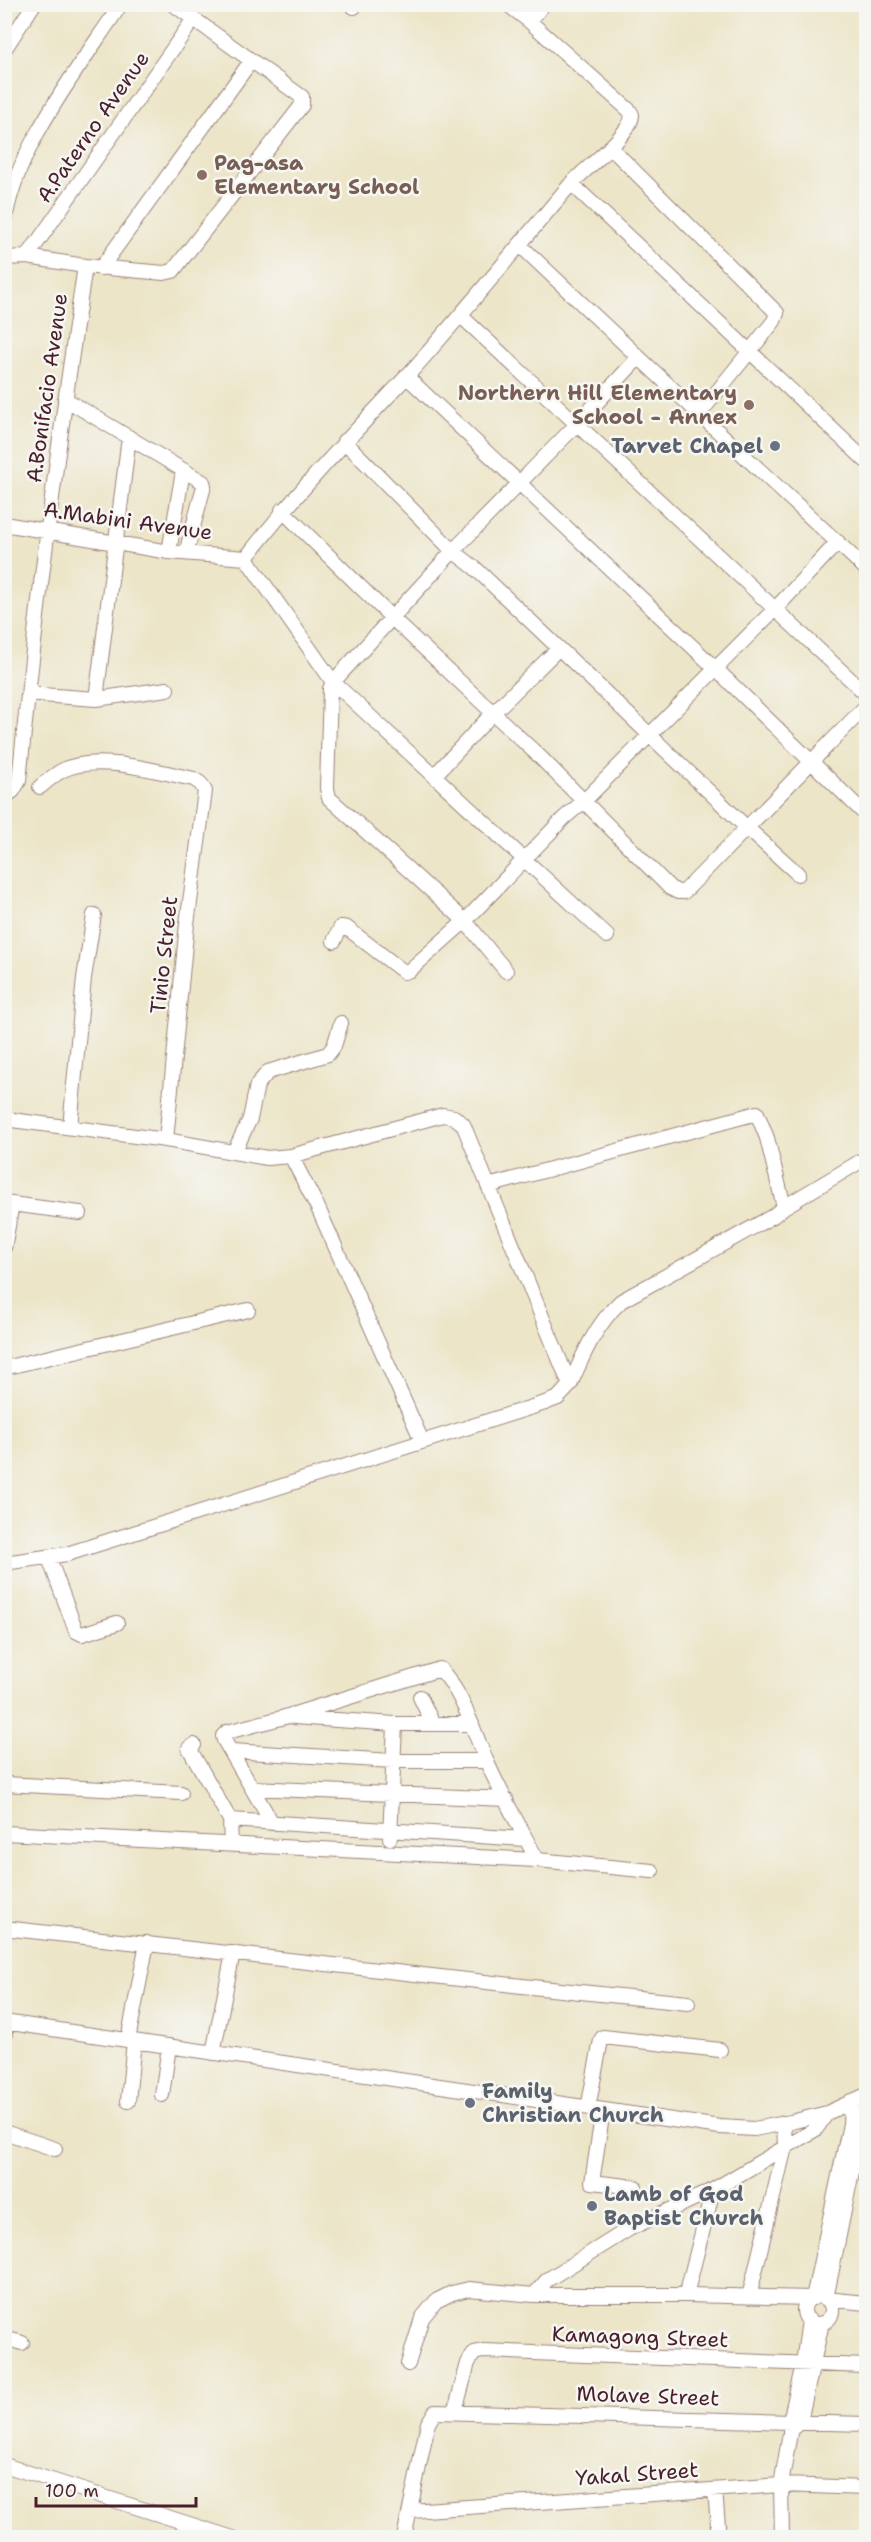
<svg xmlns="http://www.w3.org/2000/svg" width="871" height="2542" font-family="'Shantell Sans',sans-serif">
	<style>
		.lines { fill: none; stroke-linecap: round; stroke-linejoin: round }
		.minor-casing { stroke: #9b827a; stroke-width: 16 }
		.minor { stroke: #fff; stroke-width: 14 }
		.education-dot { fill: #8d6e63; stroke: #f6f6f2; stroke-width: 2 }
		.worship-dot { fill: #6b7280; stroke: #f6f6f2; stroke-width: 2 }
		.labels { text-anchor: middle; stroke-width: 5; stroke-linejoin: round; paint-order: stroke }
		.street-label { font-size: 21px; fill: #4a1f2b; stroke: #f6f6f2 }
		.education-label { font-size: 21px; font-weight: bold; fill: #785e54; stroke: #f6f6f2; text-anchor: start }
		.worship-label { font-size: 21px; font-weight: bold; fill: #5b616d; stroke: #f6f6f2; text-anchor: start }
	</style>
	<rect width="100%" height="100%" fill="#f6f6f2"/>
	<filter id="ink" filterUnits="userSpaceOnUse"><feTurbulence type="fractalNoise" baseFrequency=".0167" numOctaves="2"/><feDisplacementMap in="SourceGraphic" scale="12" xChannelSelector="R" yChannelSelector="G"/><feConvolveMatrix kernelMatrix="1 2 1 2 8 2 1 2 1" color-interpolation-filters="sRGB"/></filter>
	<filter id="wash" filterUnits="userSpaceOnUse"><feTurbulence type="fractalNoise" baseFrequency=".008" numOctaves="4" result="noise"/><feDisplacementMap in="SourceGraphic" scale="24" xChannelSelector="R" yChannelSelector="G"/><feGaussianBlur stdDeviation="1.35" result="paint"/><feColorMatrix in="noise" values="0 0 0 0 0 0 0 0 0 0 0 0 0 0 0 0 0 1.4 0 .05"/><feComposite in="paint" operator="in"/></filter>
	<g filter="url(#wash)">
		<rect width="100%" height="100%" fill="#ece5c8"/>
	</g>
	<g filter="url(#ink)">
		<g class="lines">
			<g class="minor-casing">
				<path id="minor" d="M351,4L354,7
					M529,21L544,4
					M4,50L34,4
					M610,147L777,313L774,321L700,413
					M572,184L866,461
					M4,229C11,152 80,67 121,4
					M521,246C635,355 751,462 866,569
					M27,257L193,20
					M4,258L27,257L85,266L164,273L173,271L302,105V97L173,4
					M101,268L251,61
					M461,316L866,694
					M406,376L716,669L866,815
					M65,399L203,482L204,486L186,553
					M344,441L453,551L475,568L746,827L798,874
					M282,510L392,618L540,757L670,888L678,892H684L866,706
					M4,524L169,552L246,558
					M169,552L183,471
					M246,558C296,493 352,435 408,375C464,313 516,248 570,185C584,169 631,135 632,115L630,111L529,21L507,4
					M246,558L333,682L607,936
					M28,694L96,699L167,689
					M96,699L129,437
					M434,776L493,713L559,648
					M4,797L13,791L19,781C36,609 59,437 85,266
					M334,941L341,927L347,928L404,972L410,970L465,921L564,818L584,801L776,608L838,542
					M506,971L465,921L329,798L327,788L330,689L333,682L453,551L577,424L638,358
					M4,1119L166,1140L187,924L205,791L201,784L194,779C159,772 96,753 63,770C55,774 47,781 40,787
					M70,1127L84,978L94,915
					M234,1152L250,1119L257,1085L268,1072L328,1054L334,1046L341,1023
					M291,1156L318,1208L422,1441
					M488,1186L757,1113L767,1138L784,1207L773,1216L621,1301C596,1324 583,1355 570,1385
					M4,1203L80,1213
					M784,1207L866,1158
					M4,1248L12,1204
					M4,1368L248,1310
					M49,1558L76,1631L82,1634L117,1623
					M4,1563L67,1554L545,1403L558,1398L570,1385L463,1124L454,1117L443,1115L291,1156L267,1158L166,1140
					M420,1697L433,1724
					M294,1717L395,1724H472
					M194,1745L189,1748L230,1820L231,1844
					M232,1751L393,1761H486
					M4,1784L181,1793
					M252,1788L506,1799
					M230,1820L526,1839
					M272,1823L224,1740L223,1736L227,1732L285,1717L440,1669C463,1693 473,1730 486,1760C501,1794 520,1827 537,1860
					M4,1833L537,1860L652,1871
					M390,1838L395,1724
					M4,1928L522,1986L688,2003
					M4,2022L720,2127L754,2129L791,2122L827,2113L866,2095
					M128,2040L147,1943
					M4,2041L6,2022
					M213,2053L233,1953
					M162,2095L169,2046
					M128,2101L134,2041
					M866,2103L826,2299L866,2303
					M588,2108L601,2040L603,2037L720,2050
					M603,2110L592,2182L635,2187
					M4,2132L55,2149
					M534,2295L547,2280L629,2229L713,2190L816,2129L827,2113
					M686,2295L713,2190
					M804 2310a14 14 0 1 1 28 0a14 14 0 1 1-28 0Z
					M749,2297L785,2147L784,2123
					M4,2338L22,2343
					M408,2364L422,2318L436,2301L452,2293L469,2289L534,2295H686L813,2298L850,2124L851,2101
					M455,2411L468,2363L474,2353L483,2351L866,2366
					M794,2427L800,2421L822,2323
					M4,2465L233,2538
					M715,2490L719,2538
					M411,2511L781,2485L866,2488
					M404,2538L428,2423L435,2412L866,2424
					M782,2538L781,2485L790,2433V2421L803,2364L809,2320"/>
			</g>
			<use href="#minor" class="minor"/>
		</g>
	</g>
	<g class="education-dot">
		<circle cx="202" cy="175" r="6"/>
		<circle cx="749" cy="405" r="6"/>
	</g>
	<g class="worship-dot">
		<circle cx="775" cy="446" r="6"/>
		<circle cx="470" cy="2103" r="6"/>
		<circle cx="592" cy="2206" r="6"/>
	</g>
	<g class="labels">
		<g class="street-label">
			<text transform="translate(93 127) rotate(-55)" y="7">A.Paterno Avenue</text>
			<text transform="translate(47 388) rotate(-82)" y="7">A.Bonifacio Avenue</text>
			<text transform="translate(128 521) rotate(8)" y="7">A.Mabini Avenue</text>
			<text transform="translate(164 955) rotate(-84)" y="7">Tinio Street</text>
			<text transform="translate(640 2337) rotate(2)" y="7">Kamagong Street</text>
			<text transform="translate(648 2396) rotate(2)" y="7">Molave Street</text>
			<text transform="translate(637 2474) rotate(-4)" y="7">Yakal Street</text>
		</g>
		<g class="education-label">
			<text x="214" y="170">Pag-asa<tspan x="214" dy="24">Elementary School</tspan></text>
			<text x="737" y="400" text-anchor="end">Northern Hill Elementary<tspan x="737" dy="24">School - Annex</tspan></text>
		</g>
		<g class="worship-label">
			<text x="763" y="453" text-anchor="end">Tarvet Chapel</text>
			<text x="482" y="2098">Family<tspan x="482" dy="24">Christian Church</tspan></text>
			<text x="604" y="2201">Lamb of God<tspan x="604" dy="24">Baptist Church</tspan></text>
		</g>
	</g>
	<rect width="871" height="2542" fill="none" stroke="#f6f6f2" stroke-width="24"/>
	<path d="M36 2497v9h160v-9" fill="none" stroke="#4a1f2b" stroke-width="3"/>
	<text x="45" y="2497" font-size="18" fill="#4a1f2b" stroke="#f6f6f2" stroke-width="4.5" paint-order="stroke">100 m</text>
</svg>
